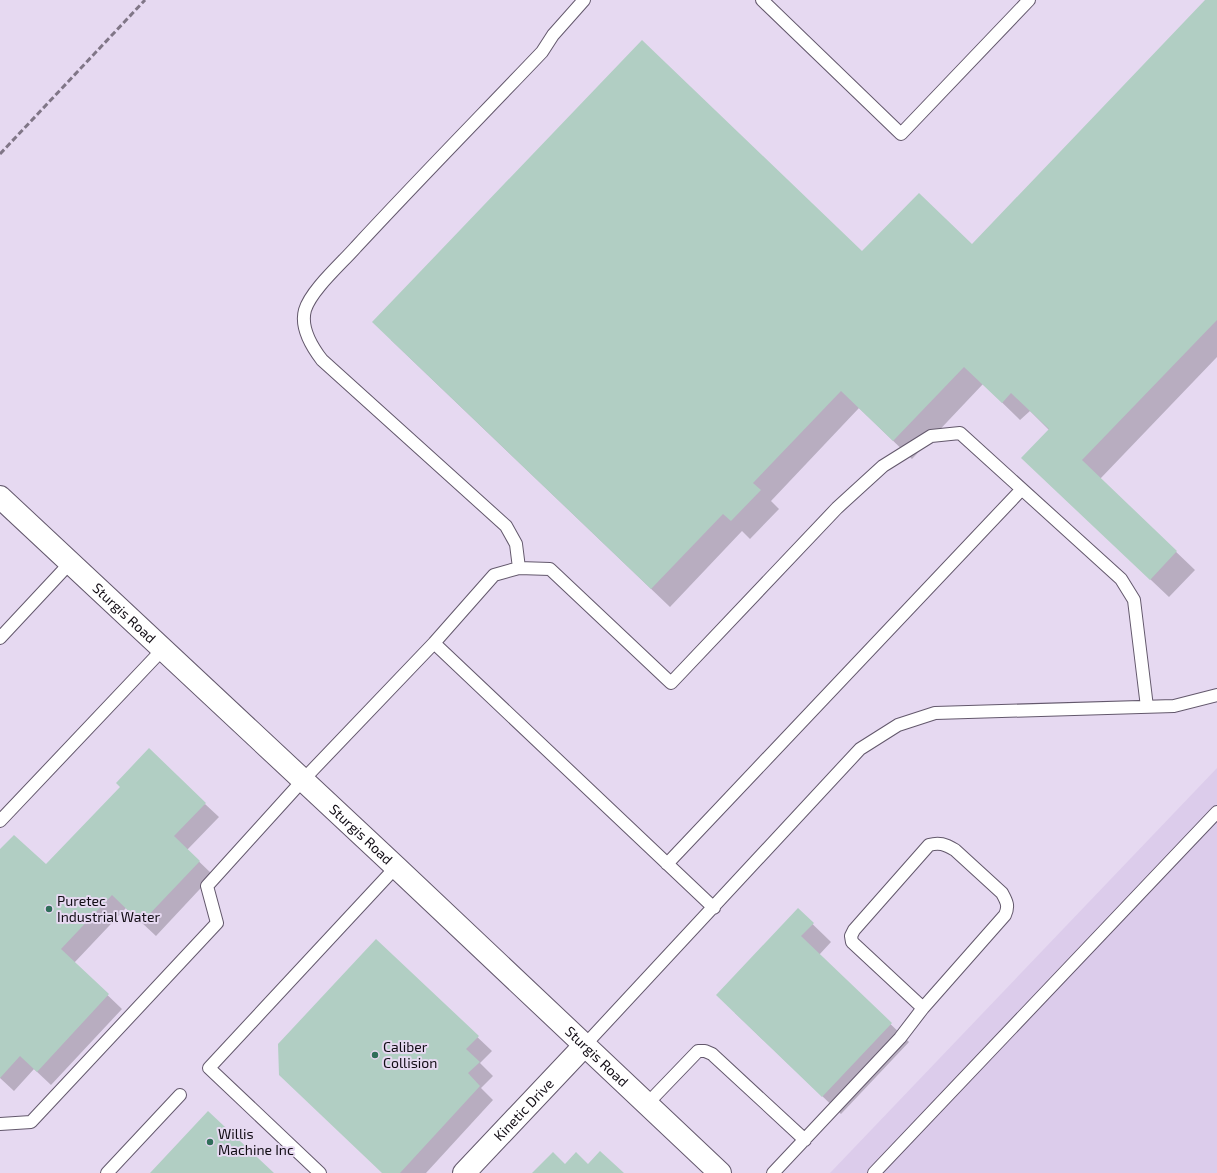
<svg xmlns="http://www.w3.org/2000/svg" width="1217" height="1173" font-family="'Exo 2',sans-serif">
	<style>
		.built { fill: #dccceb }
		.shadow { fill: #0003 }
		.building { fill: #b1cec3 }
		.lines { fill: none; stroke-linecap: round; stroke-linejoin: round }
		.lane-casing { stroke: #63586c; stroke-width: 14 }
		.street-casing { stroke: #63586c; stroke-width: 24 }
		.secondary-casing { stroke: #63586c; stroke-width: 24 }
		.lane { stroke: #fff; stroke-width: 12 }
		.street { stroke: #fff; stroke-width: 22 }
		.secondary { stroke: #fff; stroke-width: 22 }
		.rail { stroke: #807687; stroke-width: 3; stroke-dasharray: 6 3; stroke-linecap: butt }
		.poi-dot { fill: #306e5a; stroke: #e6d9f1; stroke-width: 1.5 }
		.labels { text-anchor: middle; stroke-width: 4; stroke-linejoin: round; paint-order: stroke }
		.street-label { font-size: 14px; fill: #120d15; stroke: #e6d9f1 }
		.poi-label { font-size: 14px; fill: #120d15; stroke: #e6d9f1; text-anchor: start }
	</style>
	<rect width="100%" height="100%" fill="#e6d9f1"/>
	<path class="built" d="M1217,768V1173H830Z"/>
	<path class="shadow" d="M1207,0L1217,1V357L1100,479L1195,570L1169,597L1041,476L1049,430L1030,411L1020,420L983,384L912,459L859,408L771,501L779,509L750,539L742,531L670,607L391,340L862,253L972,245Z
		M205,804L219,817L187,850L213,875L156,936L126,908L74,963L122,1009L51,1085L34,1069L14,1091L0,1078V850L46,866Z
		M798,910L831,942L819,955L909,1042L841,1114L735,1013Z
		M376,941L492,1051L480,1063L493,1076L481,1088L493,1100L426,1173H383Z"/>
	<path class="building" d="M1205,0H1217V320L1082,460L1177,551L1150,580L1021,458L1049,429L1011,393L1002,403L964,367L893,441L841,391L753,483L761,490L731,521L723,514L651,589L372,322L642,40L862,251L919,193L972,244Z
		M149,748L206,803L174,836L200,861L141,923L112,895L61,949L109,994L37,1072L20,1056L0,1078V849L14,835L46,864L120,787L116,783Z
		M798,908L814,923L801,936L892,1023L822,1097L716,995Z
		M376,939L479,1036L466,1049L480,1062L468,1073L480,1086L400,1173H382L279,1075L278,1044Z
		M208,1111L274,1173H150Z
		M600,1151L624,1173H532L553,1152L565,1164L576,1152L588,1164Z"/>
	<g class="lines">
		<g class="lane-casing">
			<path id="lane" d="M762,0L901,134L1029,0
				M519,568L516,544L506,526L322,360C312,347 300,328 305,310C311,290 342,263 356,247C417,181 480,117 542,52L553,35L584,0
				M0,638L70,563
				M434,643L714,908
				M0,821L163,649
				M667,864L1022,489
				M584,1046L860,749L898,725L935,713L1174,706L1217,695
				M647,1104L698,1051H705L712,1054L805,1140
				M0,1124L31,1122L217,923L207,886L303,780L434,643L494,575L519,568L550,569L671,683L837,508L883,466L931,436L960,433L1121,579L1134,600L1147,707
				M107,1173L180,1095
				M320,1173L209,1068L396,867
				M773,1173L900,1038L923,1008L1005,915C1009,906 1007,902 1002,893L955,850C945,844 939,842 929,845L854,930L851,936L852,942L923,1008
				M874,1173L1217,812"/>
		</g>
		<g class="street-casing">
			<g id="street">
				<path id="s1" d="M464,1173L584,1046"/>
			</g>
		</g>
		<g class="secondary-casing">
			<g id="secondary">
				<path id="s2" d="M0,497L396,867L720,1173"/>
			</g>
		</g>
		<use href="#lane" class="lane"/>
		<use href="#street" class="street"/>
		<use href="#secondary" class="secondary"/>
		<path class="rail" d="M0,154L145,0"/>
	</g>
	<g class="poi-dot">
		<circle cx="49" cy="909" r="4"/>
		<circle cx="375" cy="1055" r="4"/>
		<circle cx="210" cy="1142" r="4"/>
	</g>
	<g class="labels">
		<g class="street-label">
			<text dy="5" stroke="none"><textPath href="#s2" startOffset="170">Sturgis Road</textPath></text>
			<text dy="5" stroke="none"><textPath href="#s2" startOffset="494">Sturgis Road</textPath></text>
			<text dy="5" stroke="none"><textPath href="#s2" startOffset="818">Sturgis Road</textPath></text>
			<text dy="5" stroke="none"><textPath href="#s1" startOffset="87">Kinetic Drive</textPath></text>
		</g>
		<g class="poi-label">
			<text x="57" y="906">Puretec<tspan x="57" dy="16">Industrial Water</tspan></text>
			<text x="383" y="1052">Caliber<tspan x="383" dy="16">Collision</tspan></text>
			<text x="218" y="1139">Willis<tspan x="218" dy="16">Machine Inc</tspan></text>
		</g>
	</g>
</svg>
